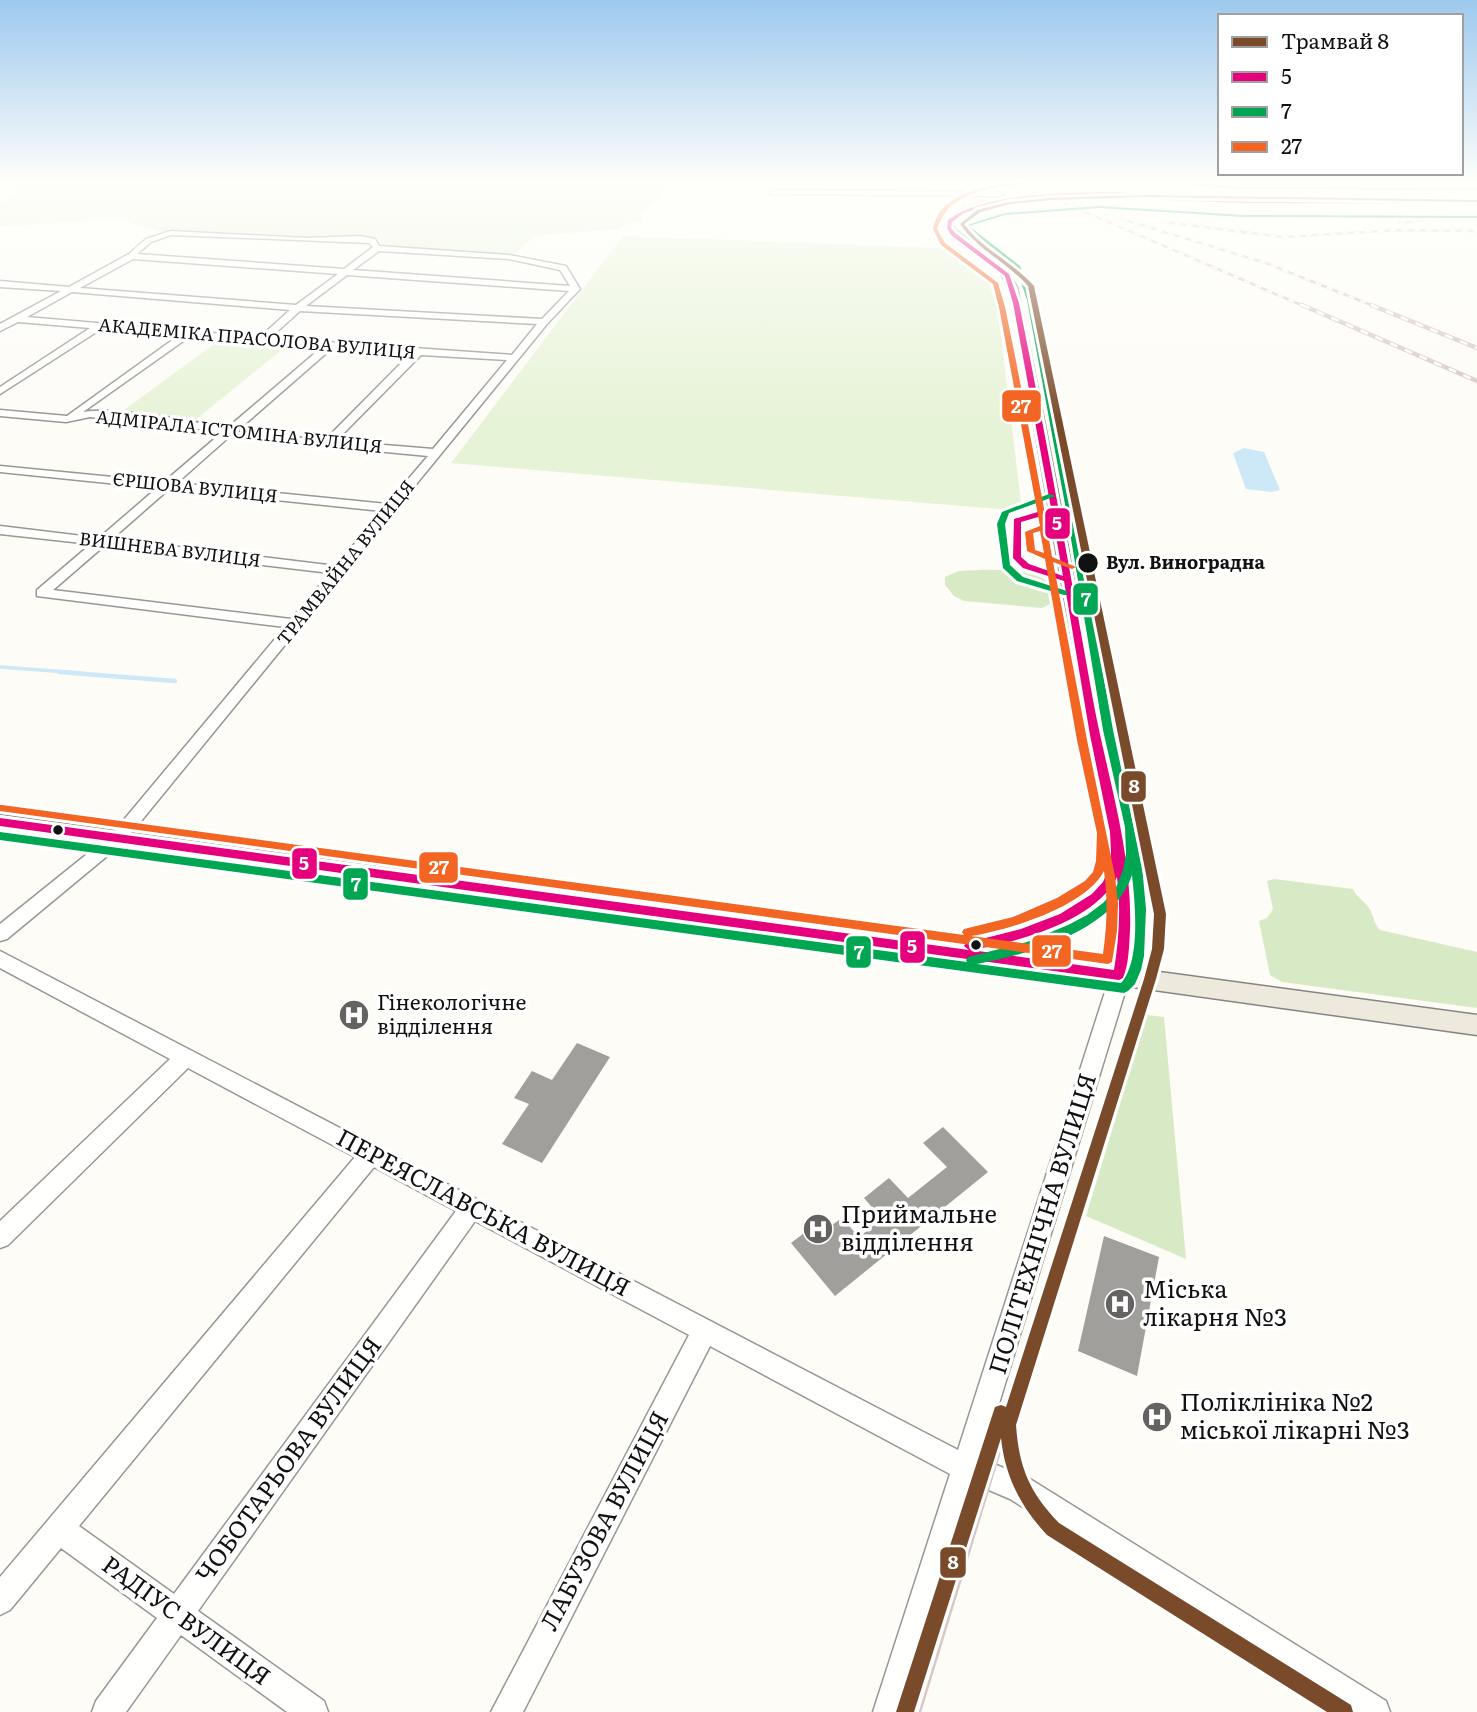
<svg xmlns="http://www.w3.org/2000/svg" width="1477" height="1712" font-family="Literata,serif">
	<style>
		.green { fill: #e7f3d7 }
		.forest { fill: #d8eac5 }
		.water { fill: #cde8f7 }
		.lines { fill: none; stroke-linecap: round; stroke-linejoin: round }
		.stream-far1 { stroke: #cde8f7; stroke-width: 3.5 }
		.stream { stroke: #cde8f7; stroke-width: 4.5 }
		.building { fill: #a19f9c }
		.minor-casing { stroke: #979795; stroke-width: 3 }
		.major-casing { stroke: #858482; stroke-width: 3 }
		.minor { fill: #fffffe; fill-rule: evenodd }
		.major { fill: #ede9dc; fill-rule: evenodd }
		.tram { stroke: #d9c6c7; stroke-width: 2.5 }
		.rail-far1-casing { stroke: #d9c6c7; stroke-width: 2.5 }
		.rail-casing { stroke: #d9c6c7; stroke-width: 4.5 }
		.rail-far1 { stroke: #fff; stroke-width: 2; stroke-dasharray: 6; stroke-linecap: butt }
		.rail { stroke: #fff; stroke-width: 2.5; stroke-dasharray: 8; stroke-linecap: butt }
		.bus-1-casing { stroke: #fff; stroke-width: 6 }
		.bus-2-casing { stroke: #fff; stroke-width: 6 }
		.bus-3-casing { stroke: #fff; stroke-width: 6 }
		.bus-1 { fill: #e5007d; fill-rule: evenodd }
		.bus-2 { fill: #00a651; fill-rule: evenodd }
		.bus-3 { fill: #f26522; fill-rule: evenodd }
		.tram-1-casing { stroke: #fff; stroke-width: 6 }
		.tram-1 { fill: #7a4b2a; fill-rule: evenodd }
		.stop-dot { fill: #111; stroke: #fff; stroke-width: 2.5 }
		.labels { text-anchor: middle; stroke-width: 7; stroke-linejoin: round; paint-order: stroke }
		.far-street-label { font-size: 18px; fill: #111; stroke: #fff }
		.far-stop-label { font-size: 18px; font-weight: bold; fill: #111; stroke: #fff; text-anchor: start }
		.poi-label { font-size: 21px; fill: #111; stroke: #fff; text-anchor: start }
		.near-street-label { font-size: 24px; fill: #111; stroke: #fff }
		.near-poi-label { font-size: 24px; fill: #111; stroke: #fff; text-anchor: start }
		.line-badge { stroke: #fff; stroke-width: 2.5 }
		.badge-label { font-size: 19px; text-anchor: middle; font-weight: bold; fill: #fff }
	</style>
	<rect width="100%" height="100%" fill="#fdfcf7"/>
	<path class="green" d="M20,181H671C664,200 645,201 641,222H631L618,229L534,236L512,256L384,247L374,238L363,237L315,239L159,232L117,218L0,227V203L11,197Z
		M623,236L939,248L994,277L1022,511L451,463Z
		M221,339L289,344L195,420L120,413Z"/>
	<path class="forest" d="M959,571C988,569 1030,567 1054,585L1056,601L1042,608L964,601L954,596L945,585V577Z
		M1274,879L1353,889C1357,898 1364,900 1369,908C1374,915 1373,923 1380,930L1477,952V1008L1282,982L1270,975L1259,921L1267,918L1273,909L1267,881Z
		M1147,1015L1164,1017L1186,1259L1086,1216Z"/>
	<path class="water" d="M1244,448L1264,452L1280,490L1272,492L1246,489L1233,453Z"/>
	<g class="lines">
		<path class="stream-far1" d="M0,667L81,673"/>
		<path class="stream" d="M59,672L175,681"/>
	</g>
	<path class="building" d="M577,1043L610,1057L542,1163L502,1144L529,1104L514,1098L532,1071L552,1080Z
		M943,1127L988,1172L835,1296L791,1243L825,1217L832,1225L842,1218L859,1237L882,1219L864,1198L889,1178L908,1198L947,1167L923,1143Z
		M1104,1236L1159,1257L1137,1376L1078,1351Z"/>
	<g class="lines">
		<g class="minor-casing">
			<path id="minor" d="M772,190L1000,192L1004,194L1000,196L769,194Z
				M1078,191C1119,191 1159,197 1200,199C1292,201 1385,201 1477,201V205L1243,204L1163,201L1121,195L1078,196L1003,202L965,214L954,222L953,228L1006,269L1017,287C1046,426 1072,565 1097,705C1112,783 1144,871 1135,951C1133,965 1128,979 1125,992L982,1459L1030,1479L1386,1701L1390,1712H1347L1010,1499L975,1484L903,1712H873L950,1474L710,1346L523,1712H491L689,1335L475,1221L198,1611L324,1701L328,1712H287L181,1635L126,1712H92L96,1701L157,1618L61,1548L10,1610L0,1615V1577L355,1157L188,1068L8,1245L0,1248V1221L170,1059L0,968V951L958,1450L1105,992C1109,979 1114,965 1116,951C1126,872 1096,783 1082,705C1059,565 1035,426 1009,287L1000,273L950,236L945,228C950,195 1051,193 1078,191ZM374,1167L456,1211L174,1594L79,1526Z
				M171,231L306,238L360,236L375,239L379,246L509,255L566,266L580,289L547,324L124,842L7,939L0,941V924L112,834L285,627L37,596V590L91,544L0,534V526L99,538L157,488L0,472V466L164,482L219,435L207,430L90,417L66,422L0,416V410L67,416L178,336L101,329L0,394V387L90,328L18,322L0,331V324L61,291L0,287V281L69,287L129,254L146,239ZM171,235L369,243L373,247L344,269L137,254L151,242ZM379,251L509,259L560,270L570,286L353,270ZM133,259L338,274L296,305L80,288ZM347,275L569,291L542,319L306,306ZM72,292L290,310L260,337L27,317ZM300,311L537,324L512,355L270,338ZM189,337L321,348L225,430C201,420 108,407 83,412ZM331,349L410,354L325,440L236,432ZM421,355L507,360L433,449L336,441ZM229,437L428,456L387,504L177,483ZM169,489L382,511L336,566L112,539ZM104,546L330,573L291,619L53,590Z"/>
		</g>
		<g class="major-casing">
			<path id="major" d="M0,815L1477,1015V1035L0,829Z"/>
		</g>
		<use href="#minor" class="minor"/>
		<use href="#major" class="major"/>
		<path class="tram" d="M920,1712L1008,1425"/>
		<g class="rail-far1-casing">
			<path id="rail-far1" d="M1013,181L1306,307
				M1122,219L1266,263L1376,307
				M1163,222L1283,237L1397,230L1477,231
				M1400,223L1436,218H1477"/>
		</g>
		<g class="rail-casing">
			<path id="rail" d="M1302,305L1477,381
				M1371,305L1477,348"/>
		</g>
		<use href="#rail-far1" class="rail-far1"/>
		<use href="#rail" class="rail"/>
		<g class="bus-1-casing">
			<path id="bus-1" d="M1121,192L1163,198L1243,201L1477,202V204L1243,203L1163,200L1121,194L1078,195L1003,201L964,213L952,222L951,228L955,233L1009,274L1019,303C1046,436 1069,567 1093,700C1107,776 1133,853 1130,931C1129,946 1129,964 1123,978L1119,980L0,826V818L969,950L964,946L966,943L1021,929L1060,914L1092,894L1103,882L1110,866L1111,852L1110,832L1090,735L1064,581L1023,568L1013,558L1014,519L1051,508L1013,303L1005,276L951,235L947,228L948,220C987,191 1073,193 1121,192ZM1052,513L1053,519L1063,576L1029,564L1021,557V522ZM1117,877C1121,908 1119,939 1114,970L971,950C1017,942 1095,922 1117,877Z"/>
		</g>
		<g class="bus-2-casing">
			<path id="bus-2" d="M1099,206L1243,215L1477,216V218L1243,217L1099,208L1005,215L969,226L1020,266L1033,300L1044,354L1075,515L1113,730L1142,866L1146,909L1144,956L1141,970L1135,984L1128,991L1124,993L0,840V832L967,962L966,960L968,957L1027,942L1068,925L1087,915L1103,903L1115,890L1123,870L1126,854L1125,827L1103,730L1067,515L1027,300L1016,267L964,226L1005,213ZM1132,875C1135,903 1141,961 1121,983L977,964C1029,954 1114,931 1132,875Z
				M1049,494L1056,496L1009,513L1005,524L1010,565L1023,577L1067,591V595H1064L1017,581L1003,568L997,524L1002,512Z"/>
		</g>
		<g class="bus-3-casing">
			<path id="bus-3" d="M1026,181H1046C1007,189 952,183 937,229L945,243L998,283L1005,307L1016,361L1047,524L1060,520L1064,522L1047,528L1052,557L1076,567L1072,569L1053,562L1087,740L1115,876L1118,904L1117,931L1112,962L1108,964L0,811V805H2L964,935L962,932L964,929L1013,917L1057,898L1085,881L1093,872L1096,861L1097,833L1077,740L1045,559L1027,551L1025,532L1040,526L999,307L993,284L941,245L933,229C934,224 936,218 939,213C957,188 998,185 1026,181ZM1040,531L1044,553L1035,550L1033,533ZM1104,871C1108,899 1107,926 1103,954L971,936C1009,930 1085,907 1104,871Z
				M1137,181H1165L1243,187L1477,188V190L1243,189Z"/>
		</g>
		<use href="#bus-1" class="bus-1"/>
		<use href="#bus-2" class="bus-2"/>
		<use href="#bus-3" class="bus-3"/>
		<g class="tram-1-casing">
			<path id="tram-1" d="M1146,195L1477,200V202L1146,197L1051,200L1010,204L981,212L964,224C983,250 1013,262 1034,286L1166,914L1164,949L1156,979L1016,1425C1019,1467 1029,1492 1059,1523L1351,1705L1353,1712H1327L1047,1535C1021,1507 1005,1477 1001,1438L914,1712H896L993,1413L995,1407L1001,1405L1006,1407L1144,979L1152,949L1154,914L1028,286C1008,263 978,250 960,224L977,210L1010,202L1051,198Z"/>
		</g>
		<use href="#tram-1" class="tram-1"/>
	</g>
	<linearGradient id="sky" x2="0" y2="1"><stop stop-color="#9dc9ee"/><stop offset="0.43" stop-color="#fefefb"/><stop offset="1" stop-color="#fefefb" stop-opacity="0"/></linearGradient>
	<rect width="1477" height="421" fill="url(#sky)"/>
	<defs>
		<g id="hospital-disc" transform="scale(1.575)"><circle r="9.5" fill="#646362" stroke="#fff"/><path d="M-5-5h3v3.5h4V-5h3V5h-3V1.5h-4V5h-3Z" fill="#fff"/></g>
	</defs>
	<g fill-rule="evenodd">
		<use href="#hospital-disc" x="354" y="1015"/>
		<use href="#hospital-disc" x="818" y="1229"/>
		<use href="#hospital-disc" x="1120" y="1304"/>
		<use href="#hospital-disc" x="1157" y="1417"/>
	</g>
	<g class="stop-dot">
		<circle cx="1088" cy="563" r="11"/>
		<circle cx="58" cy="830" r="6"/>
		<circle cx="976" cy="945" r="6"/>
	</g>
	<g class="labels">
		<g class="far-street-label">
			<text transform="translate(257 339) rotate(5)" y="6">АКАДЕМІКА ПРАСОЛОВА ВУЛИЦЯ</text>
			<text transform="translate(239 432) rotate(6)" y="6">АДМІРАЛА ІСТОМІНА ВУЛИЦЯ</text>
			<text transform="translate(195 488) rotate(6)" y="6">ЄРШОВА ВУЛИЦЯ</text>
			<text transform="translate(170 550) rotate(7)" y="6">ВИШНЕВА ВУЛИЦЯ</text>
			<text transform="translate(346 563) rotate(-51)" y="6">ТРАМВАЙНА ВУЛИЦЯ</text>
		</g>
		<g class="far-stop-label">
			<text x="1106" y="569">Вул. Виноградна</text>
		</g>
		<g class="poi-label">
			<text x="377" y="1010">Гінекологічне<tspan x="377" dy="24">відділення</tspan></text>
		</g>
		<g class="near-street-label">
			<text transform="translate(483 1213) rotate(28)" y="8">ПЕРЕЯСЛАВСЬКА ВУЛИЦЯ</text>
			<text transform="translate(1043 1224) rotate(-73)" y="8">ПОЛІТЕХНІЧНА ВУЛИЦЯ</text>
			<text transform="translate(289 1460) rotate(-54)" y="8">ЧОБОТАРЬОВА ВУЛИЦЯ</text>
			<text transform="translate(605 1521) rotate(-62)" y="8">ЛАБУЗОВА ВУЛИЦЯ</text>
			<text transform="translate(186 1621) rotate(36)" y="8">РАДІУС ВУЛИЦЯ</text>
		</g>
		<g class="near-poi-label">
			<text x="841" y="1223">Приймальне<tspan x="841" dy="28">відділення</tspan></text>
			<text x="1143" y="1298">Міська<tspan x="1143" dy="28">лікарня №3</tspan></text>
			<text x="1180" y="1411">Поліклініка №2<tspan x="1180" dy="28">міської лікарні №3</tspan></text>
		</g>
	</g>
	<g class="line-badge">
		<rect x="1001" y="389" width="41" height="34" rx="7" fill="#f26522"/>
		<rect x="1044" y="507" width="27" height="33" rx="7" fill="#e5007d"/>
		<rect x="1072" y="582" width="27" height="34" rx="7" fill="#00a651"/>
		<rect x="1120" y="770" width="27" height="33" rx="7" fill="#7a4b2a"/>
		<rect x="291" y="847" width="27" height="33" rx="7" fill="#e5007d"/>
		<rect x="418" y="851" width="41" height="33" rx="7" fill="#f26522"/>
		<rect x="342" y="867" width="27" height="34" rx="7" fill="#00a651"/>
		<rect x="899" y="930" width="27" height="34" rx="7" fill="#e5007d"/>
		<rect x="1031" y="934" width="41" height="34" rx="7" fill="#f26522"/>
		<rect x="845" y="935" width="27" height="34" rx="7" fill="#00a651"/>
		<rect x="939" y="1546" width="28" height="33" rx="7" fill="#7a4b2a"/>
	</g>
	<g class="badge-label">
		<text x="1021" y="413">27</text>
		<text x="1057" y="530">5</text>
		<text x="1086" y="606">7</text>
		<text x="1134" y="793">8</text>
		<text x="304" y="870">5</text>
		<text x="439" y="874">27</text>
		<text x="356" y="891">7</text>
		<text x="912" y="953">5</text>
		<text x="1052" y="958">27</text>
		<text x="859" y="959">7</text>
		<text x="953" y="1569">8</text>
	</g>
	<rect x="1218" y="14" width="245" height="161" fill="#ffffff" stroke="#a0a0a0" stroke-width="2"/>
	<rect x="1232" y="37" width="35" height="10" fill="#7a4b2a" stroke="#a0a0a0" stroke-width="2"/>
	<text x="1281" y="49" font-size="21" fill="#111111">Трамвай 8</text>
	<rect x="1232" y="72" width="35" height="10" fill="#e5007d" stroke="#a0a0a0" stroke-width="2"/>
	<text x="1281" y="84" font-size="21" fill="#111111">5</text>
	<rect x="1232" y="107" width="35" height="10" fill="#00a651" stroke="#a0a0a0" stroke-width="2"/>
	<text x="1281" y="119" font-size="21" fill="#111111">7</text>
	<rect x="1232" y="142" width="35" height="10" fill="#f26522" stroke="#a0a0a0" stroke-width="2"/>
	<text x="1281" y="154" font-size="21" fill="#111111">27</text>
</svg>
